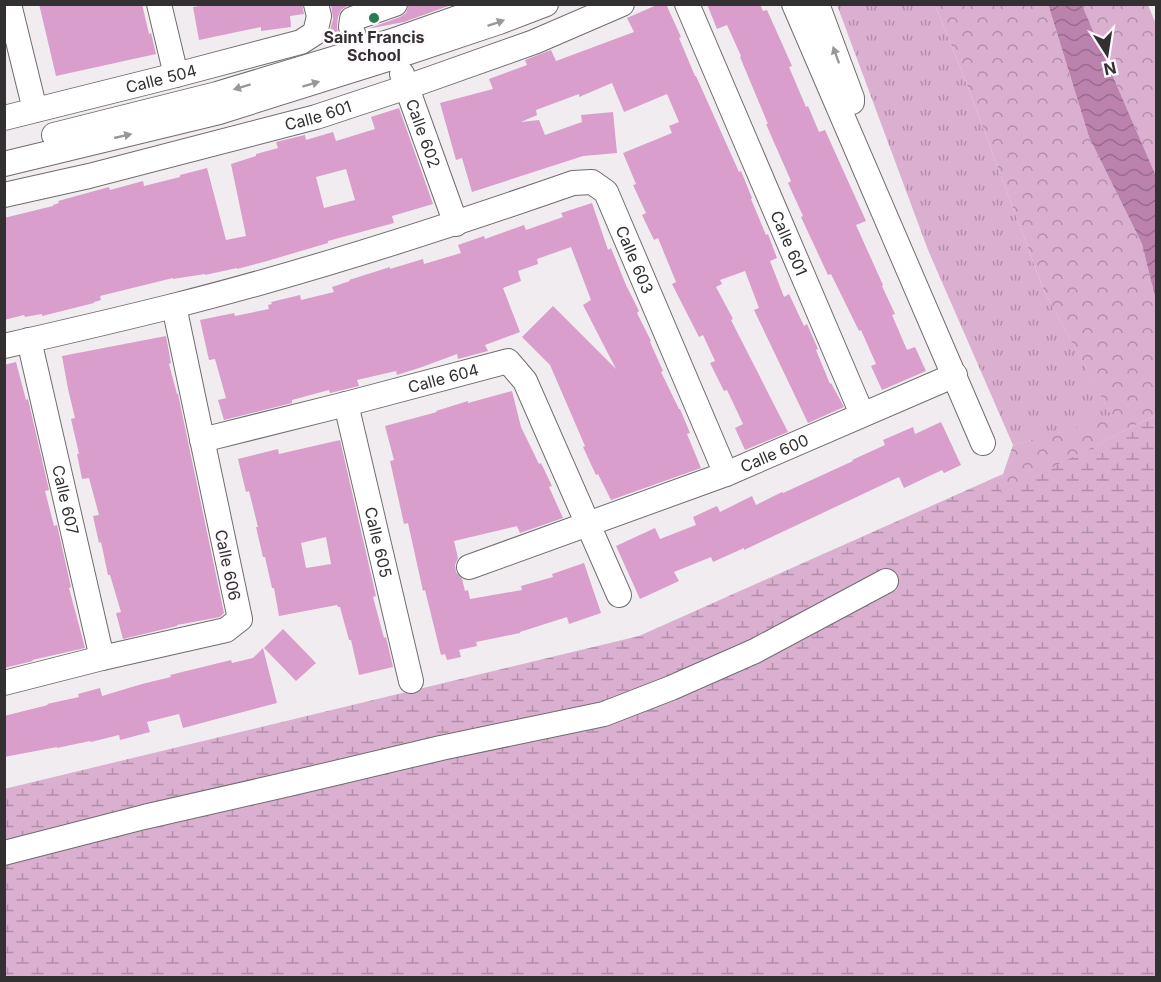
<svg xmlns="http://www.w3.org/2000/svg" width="1161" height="982" font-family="Inter,sans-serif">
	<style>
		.grass { fill: url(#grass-tufts) }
		.forest { fill: url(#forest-crowns) }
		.wetland { fill: url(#wetland-marsh) }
		.water { fill: url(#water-waves) }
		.building { fill: #d99ecb; fill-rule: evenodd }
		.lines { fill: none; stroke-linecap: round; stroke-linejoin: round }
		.minor-casing { stroke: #706c6f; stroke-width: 26 }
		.minor { stroke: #fff; stroke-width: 24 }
		.oneway { fill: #989898 }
		.poi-dot { fill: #297c4e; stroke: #fef9fd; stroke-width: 2 }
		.labels { text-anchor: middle; stroke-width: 5; stroke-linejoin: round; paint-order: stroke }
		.poi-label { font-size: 16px; font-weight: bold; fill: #323031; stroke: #fef9fd }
		.street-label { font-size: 16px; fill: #323031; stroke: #fef9fd }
	</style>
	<defs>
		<pattern id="grass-tufts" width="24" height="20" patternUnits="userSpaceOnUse" patternTransform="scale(1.5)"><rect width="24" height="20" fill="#dbafd0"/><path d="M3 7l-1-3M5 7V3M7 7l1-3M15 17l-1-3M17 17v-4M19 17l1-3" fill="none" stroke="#b28fa9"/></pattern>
		<pattern id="forest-crowns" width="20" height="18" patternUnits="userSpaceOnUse" patternTransform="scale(1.5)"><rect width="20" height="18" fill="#dbafd0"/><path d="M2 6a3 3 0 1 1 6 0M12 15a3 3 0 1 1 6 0" fill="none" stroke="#b28fa9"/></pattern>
		<pattern id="wetland-marsh" width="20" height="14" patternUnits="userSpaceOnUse" patternTransform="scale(1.5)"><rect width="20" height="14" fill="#dbafd0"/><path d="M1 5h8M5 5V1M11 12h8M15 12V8" fill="none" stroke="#b28fa9"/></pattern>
		<pattern id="water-waves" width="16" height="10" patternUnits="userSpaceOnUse" patternTransform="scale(1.5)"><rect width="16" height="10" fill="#bb82ae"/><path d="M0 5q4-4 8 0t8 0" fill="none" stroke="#996b8e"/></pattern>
	</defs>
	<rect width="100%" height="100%" fill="#f1ecef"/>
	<path class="grass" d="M837,5H935L963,74L1044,291L1113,418L1013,445L928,250Z"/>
	<path class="forest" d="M1046,4L1049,7L1089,137L1142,244L1156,301V415L1000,494L1003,474L1013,445L1112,417L1044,291L963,74L935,5Z
		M1082,5H1148L1156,24V176Z"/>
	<path class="wetland" d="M1156,415V977H5L4,789L639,636L1003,474L1001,493Z"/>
	<path class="water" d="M1047,5H1082L1156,176V319V301L1142,244L1089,137L1049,7Z"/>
	<path class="building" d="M39,4H142L149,34L151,33L156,54L56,76Z
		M212,4H302L304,14L290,16L291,27L261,31V27L199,40L193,7Z
		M331,4H350L341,10L338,17L337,26L338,35L329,34L333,19Z
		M409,4L451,5L404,22L367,29L400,17L406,13Z
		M659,4H666L681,37L679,38L695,76H696L739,172L741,171L752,198L751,199L766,235L768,234L777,258L770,261L784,297L789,294L804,326L807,324L818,349L816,350L830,384L831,383L844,407L808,423L754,310L759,308L745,271L720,280L722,284L716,287L733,319L731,320L788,432L745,450L735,428L743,424L727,390L724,391L710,363L715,361L703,335L699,337L672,284L676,282L658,238L654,240L642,215L646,213L633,185L636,184L623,153L672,133L669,126L679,122L667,94L624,112L612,83L579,97V94L536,110L537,115L521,122L539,120L545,135L582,122L581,115L613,112L617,153L583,156L472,192L462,158L456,160L440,103L493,89L489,79L527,65L525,60L551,50L556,61L634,32L627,18Z
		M707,4H760L763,11L767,10L792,66L789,67L806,107L808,106L819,132L825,130L866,221L856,225L883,285L882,286L895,314L892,315L907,350L915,347L926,371L882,390L871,366L876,364L861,330L859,331L831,274L828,275L801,217L803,216L788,183L791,181L766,124H768L740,57L741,56L727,25L717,29Z
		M399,108L433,204L392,216L394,223L328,241V243L267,261L237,269V268L205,275V274L173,279V278L100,296L101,300L94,302V303L42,316V314L25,317L24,315L4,320V218L53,206V205L59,203L58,201L109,187L110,190L143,181L144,186L180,177V175L207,168L226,240L246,236L231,164L256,156V154L278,148L276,142L305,135L306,140L333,132L336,141L375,129L371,117ZM346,169L355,200L324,208L316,177Z
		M592,203L608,250L611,248L626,285L639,311L637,313L651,341L650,342L663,371L661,372L679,409H680L690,433L687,434L701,468L611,500L598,474L596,475L583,447L585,446L550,365L522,337L553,306L616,369L583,305L591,300L571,247L537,259L538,264L518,271L521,281L503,288L520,332L485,345L488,351L458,359L457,354L422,367L397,375L396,371L357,380L359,386L330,393L329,390L292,400V403L224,420L218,400L226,398L215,359L209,360L200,320L234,313L235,316L269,309L268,305L272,304L271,302L300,295L301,300L334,292L332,287L350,281L349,280L390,267V269L423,259L424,264L461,253L458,245L484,236L485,239L524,225L526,230L563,217L561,213Z
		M166,336L171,363L169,364L177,394H178L224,613L220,617L177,625V626L123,639L116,613L121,612L110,575H108L101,542L99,543L93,516L99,515L89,478L82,479L77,454H79L71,419L75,418L68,389L62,356Z
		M16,362L26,400L28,399L49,490L45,491L54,526L57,525L71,587L69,588L85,648L32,660L33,661L4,668V365Z
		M512,391L521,427L539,464L541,463L552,486L549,487L563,518L520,533L517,526L454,541L458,558L455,565L456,572L462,579L465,591L468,590L470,599L522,590L521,586L553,577L552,574L584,563L601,613L569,624L567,617L520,632V633L476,642L477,646L459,650L461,657L447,660L445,654L441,655L425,590L423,591L408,523L404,524L390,461L394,460L385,426L437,412L436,411L468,401V403Z
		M941,422L961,465L944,473L942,470L904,488L899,477L744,550V548L713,562L711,557L674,572L679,581L640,599L616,546L655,528L660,539L696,525L693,517L717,506L720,512L752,496L756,505L782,492L783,493L853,461L852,460L885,445L883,440L913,427L915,434Z
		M340,440L376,596L373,597L384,638L386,637L393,667L359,675L351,640H349L340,607H338L337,605L279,616L274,588H272L265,557H263L256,527H258L249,491L246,492L238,459L278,449L279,454ZM326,537L331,564L306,568L301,543Z
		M283,629L316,663L296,681L264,648Z
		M263,648L277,703L183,728L179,714L147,722L150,732L120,740L119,735L91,742L90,741L57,748V747L4,757V716L48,705L47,704L79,697L78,694L100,688L102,696L142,684L171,677L170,675L231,660L232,663L253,658Z"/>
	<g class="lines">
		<g class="minor-casing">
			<g id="minor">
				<path d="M9,4L35,110"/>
				<path d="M159,4L176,75"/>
				<path id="s1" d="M687,4L862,414"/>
				<path d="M794,4L983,443"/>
				<path d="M817,4L852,98V102"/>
				<path d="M363,65L351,27L352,19L395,4"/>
				<path id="s2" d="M402,74L456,224"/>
				<path id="s3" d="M4,118L176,75L301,42L315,33L319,16L316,4"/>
				<path d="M54,135L217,94L392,41L497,4"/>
				<path d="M4,164L219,112L397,56L499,22L546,4"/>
				<path id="s4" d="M4,195L89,176L316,117L407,87L534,42L622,4"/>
				<path id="s5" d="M29,340L102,658"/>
				<path id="s6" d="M4,346C61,333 117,320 173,306C308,272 441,229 573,183L592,182L606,192L726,474"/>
				<path id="s7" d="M346,404L411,681"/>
				<path id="s8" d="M202,440L346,404L508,361L525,381L619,595"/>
				<path id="s9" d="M469,567L726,474L955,375"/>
				<path d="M4,683L102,658L226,630L240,619L174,306"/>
				<path d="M4,853L144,817L293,783L441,748L604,714L671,688L755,651L886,581"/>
			</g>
		</g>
		<use href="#minor" class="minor"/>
	</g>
	<defs><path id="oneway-solid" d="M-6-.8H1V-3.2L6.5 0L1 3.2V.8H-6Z" transform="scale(1.5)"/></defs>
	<g class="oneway">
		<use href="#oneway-solid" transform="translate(496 23) rotate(-19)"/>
		<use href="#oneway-solid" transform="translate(836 55) rotate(-110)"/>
		<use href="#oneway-solid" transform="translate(311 84) rotate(-17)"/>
		<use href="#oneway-solid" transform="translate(242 87) rotate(163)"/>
		<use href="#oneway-solid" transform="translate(123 136) rotate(-13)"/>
	</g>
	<circle class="poi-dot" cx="374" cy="18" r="6"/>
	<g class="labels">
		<g class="poi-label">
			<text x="374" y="43">Saint Francis<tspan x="374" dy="18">School</tspan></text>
		</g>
		<g class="street-label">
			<text dy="6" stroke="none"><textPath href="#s3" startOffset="162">Calle 504</textPath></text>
			<text dy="6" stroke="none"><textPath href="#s4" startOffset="324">Calle 601</textPath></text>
			<text dy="6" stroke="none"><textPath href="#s2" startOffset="63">Calle 602</textPath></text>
			<text dy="6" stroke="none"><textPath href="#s1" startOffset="260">Calle 601</textPath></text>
			<text dy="6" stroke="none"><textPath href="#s6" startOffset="702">Calle 603</textPath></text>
			<text dy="6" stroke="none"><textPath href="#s8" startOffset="249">Calle 604</textPath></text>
			<text dy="6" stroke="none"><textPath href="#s9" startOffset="326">Calle 600</textPath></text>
			<text dy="6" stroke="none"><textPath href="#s5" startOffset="164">Calle 607</textPath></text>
			<text dy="6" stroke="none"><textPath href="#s7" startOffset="142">Calle 605</textPath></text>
			<text transform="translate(228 565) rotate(78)" y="6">Calle 606</text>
		</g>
	</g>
	<rect width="1161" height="982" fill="none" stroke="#323031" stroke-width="12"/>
	<g transform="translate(1107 54) rotate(168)" stroke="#fef9fd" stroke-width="4.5" paint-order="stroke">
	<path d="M0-4.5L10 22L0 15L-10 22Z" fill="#323031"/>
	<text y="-9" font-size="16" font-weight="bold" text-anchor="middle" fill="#323031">N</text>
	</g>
</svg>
